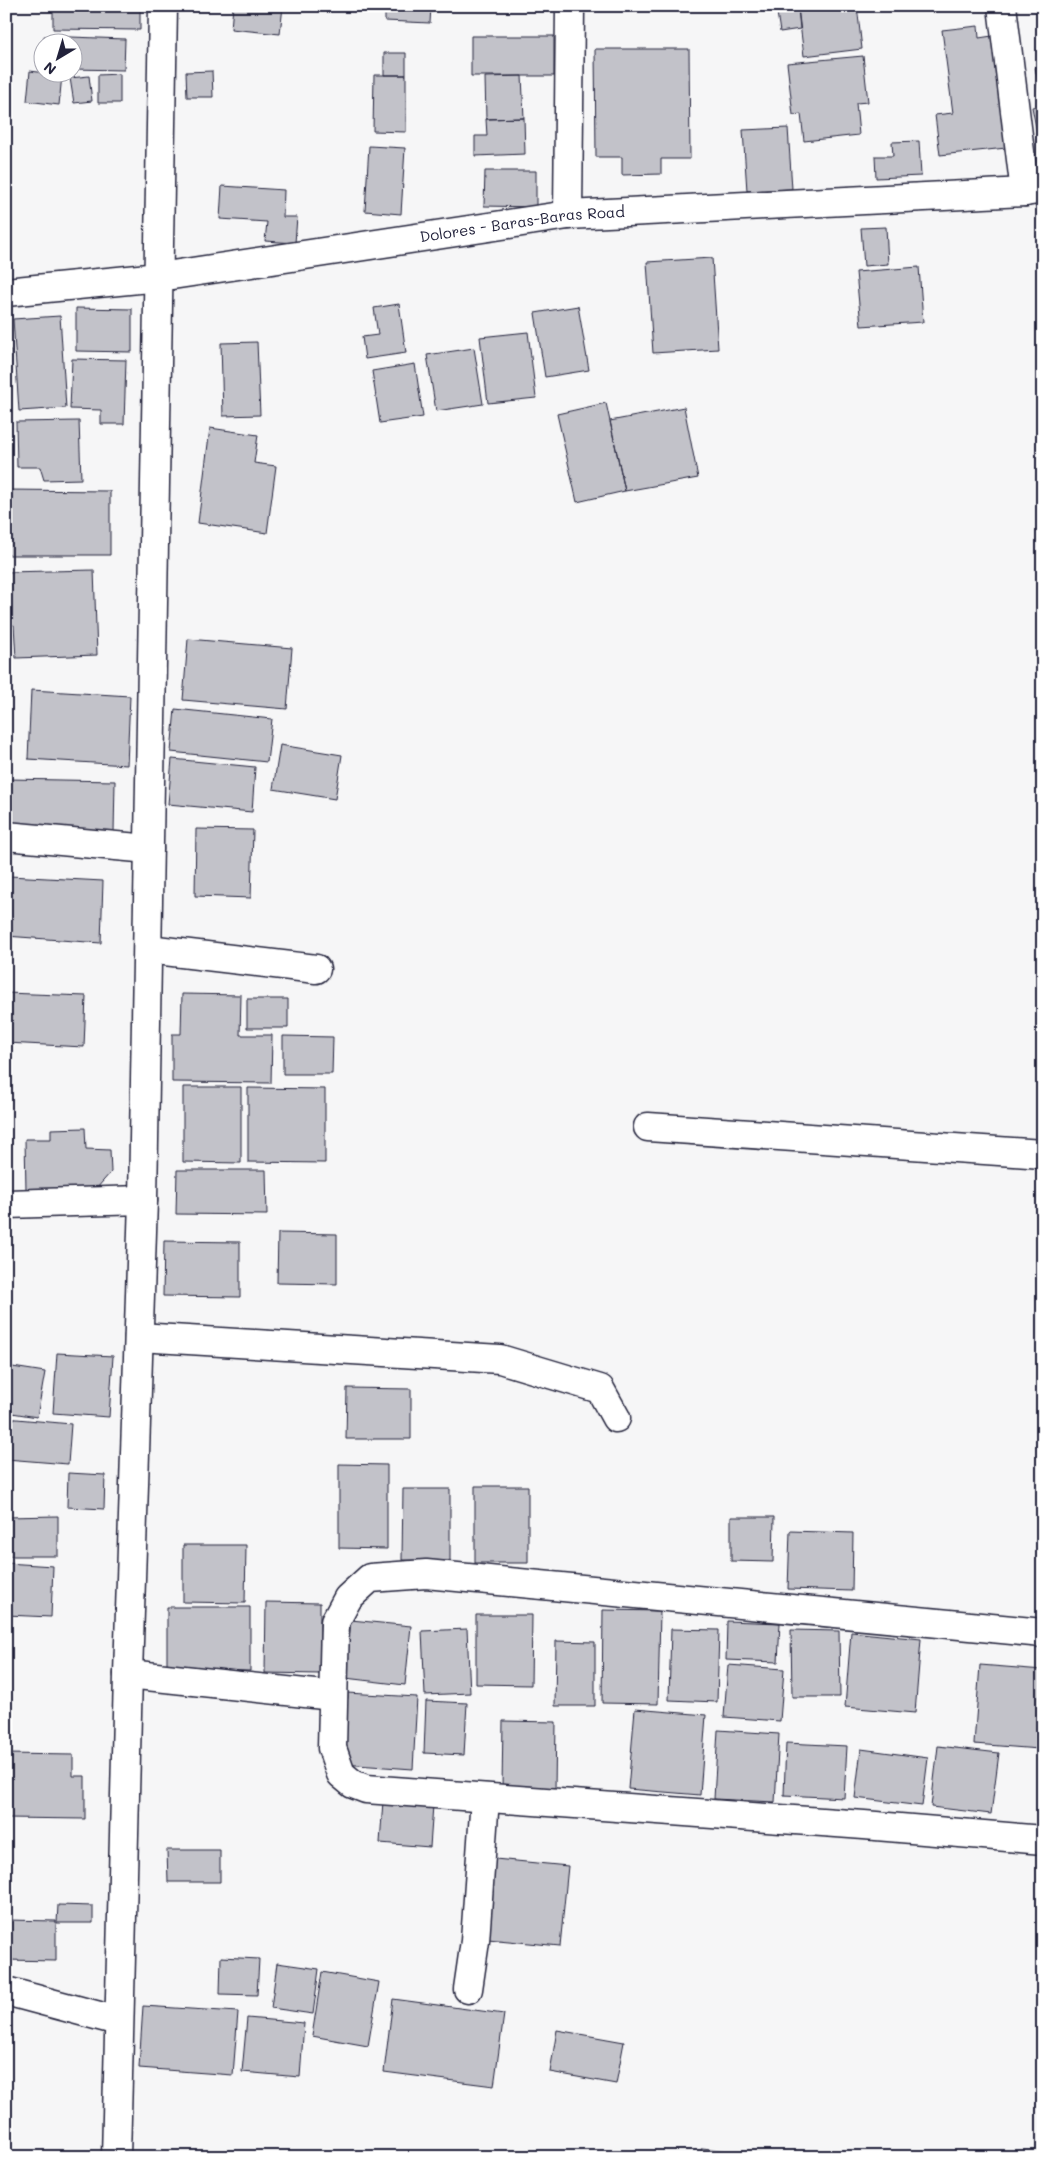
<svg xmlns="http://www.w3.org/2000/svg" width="1049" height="2163" font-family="Mali,sans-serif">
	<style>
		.building { fill: #c2c2c9; stroke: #22223b }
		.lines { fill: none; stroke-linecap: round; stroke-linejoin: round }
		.minor-casing { stroke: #22223b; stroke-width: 31 }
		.minor { stroke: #fff; stroke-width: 28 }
		.labels { text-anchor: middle; stroke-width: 4; stroke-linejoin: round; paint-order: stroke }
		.street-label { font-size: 15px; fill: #22223b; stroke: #fff }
	</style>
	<rect width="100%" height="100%" fill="#f6f6f7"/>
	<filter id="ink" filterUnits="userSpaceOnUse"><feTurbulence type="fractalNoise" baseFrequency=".02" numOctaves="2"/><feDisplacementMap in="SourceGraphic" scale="10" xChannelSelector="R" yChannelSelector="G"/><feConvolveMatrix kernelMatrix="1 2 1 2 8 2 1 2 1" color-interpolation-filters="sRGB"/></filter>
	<g filter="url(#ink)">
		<path class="building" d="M53,6H140V30L53,29Z
			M233,6H283L280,34L231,29Z
			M385,6H431L430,23L385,21Z
			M776,6H811L798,8L800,29L780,32Z
			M811,6H857L862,49L804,56L798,8Z
			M978,26L979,38L992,36L1006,148L940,155L935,115L953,113L942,30Z
			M44,36L125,39L124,70L72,69V42H43Z
			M471,36H554V76H471Z
			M595,49H689L690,159H661V174L622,175V157H596Z
			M384,53H406V75H384Z
			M863,56L868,102L856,103L859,135L804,141L801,114L793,115L787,63Z
			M1043,66V138H1038L1032,107L1042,105L1035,67Z
			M30,71L62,75L59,105L27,101Z
			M212,71L213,97H187L186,72Z
			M120,74V103H98V75Z
			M374,75H406V132L373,131Z
			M89,76L92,101L74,103L70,78Z
			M522,76L524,118L486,119L485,77Z
			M524,118L525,154L475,156V136H487L486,119Z
			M788,128L792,189L747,191L743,130Z
			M919,141L921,176L876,178L875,156H893L892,142Z
			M369,146L405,148L401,214L365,211Z
			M485,171H536V207L484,206Z
			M222,186L284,190L283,217H297L295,243L265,241L267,222L220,219Z
			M886,227L888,264L864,266L861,228Z
			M712,258L718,349L653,353L647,262Z
			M919,267L923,322L861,326L856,272Z
			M399,304L406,353L365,359L362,337L378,335L374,308Z
			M578,306L589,370L545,377L535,313Z
			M76,308L132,309V352L76,351Z
			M60,316L66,408L19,411L13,319Z
			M528,332L536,398L488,403L480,337Z
			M257,342L260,415L223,416L221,343Z
			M474,348L483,404L436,411L427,355Z
			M6,350H11L8,414H6Z
			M72,359L126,360L124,424H101V410L70,409Z
			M415,364L423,417L380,423L372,371Z
			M606,403L625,491L577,502L557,414Z
			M684,407L698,478L625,491L610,421Z
			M79,421L81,479L44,480L40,467H17L16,422Z
			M210,428L258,435L254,463L276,466L267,533L198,523Z
			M6,490L110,491V555H6Z
			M94,570L97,655L16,658L14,625H6V572Z
			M188,639L292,648L287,709L183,700Z
			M6,640H9L10,686H6Z
			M31,690L130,696L127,765L28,759Z
			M175,709L272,719L267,762L171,752Z
			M280,745L342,755L335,799L273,789Z
			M172,759L255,767L252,812L168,804Z
			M8,779L115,781L114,832L8,830Z
			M196,829L253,830L251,898L195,896Z
			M9,876L103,881L101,943L6,936Z
			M6,993L86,996L84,1047L6,1043Z
			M182,994L241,995L240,1035H272L271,1083L172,1082V1034H181Z
			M247,999H288V1028H247Z
			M283,1036L333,1037L332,1074H283Z
			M183,1087H241V1163L183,1162Z
			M248,1088L325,1089V1163L248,1162Z
			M85,1128L86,1149L110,1150L111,1172L96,1189L26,1190L25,1139H51V1129Z
			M177,1170H266L267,1215L176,1214Z
			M278,1233L337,1234V1284L277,1283Z
			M164,1241L240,1242V1297L163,1296Z
			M57,1353L113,1356L109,1417L53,1413Z
			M6,1366L45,1372L37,1417L6,1412Z
			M347,1388L411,1389V1439H346Z
			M6,1418L71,1424L68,1464L6,1459Z
			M339,1464L387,1465V1549L339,1548Z
			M68,1473L105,1475L104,1509L67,1507Z
			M475,1486H528V1563H475Z
			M403,1489H450V1561L402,1560Z
			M58,1516V1556H6V1517Z
			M731,1517H774L773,1562L731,1561Z
			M790,1531L853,1533L852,1591L788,1589Z
			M183,1545H246L245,1603L183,1602Z
			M6,1563L53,1566L51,1617L6,1615Z
			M266,1602L320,1603V1674L265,1673Z
			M167,1607H250V1671L167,1670Z
			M603,1610L660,1611L658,1704L602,1703Z
			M476,1615H532L531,1685L476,1684Z
			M351,1620L411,1626L405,1685L345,1678Z
			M727,1621L780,1623L778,1662L726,1660Z
			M467,1629L470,1693L425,1695L422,1631Z
			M671,1629L719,1630L717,1702L669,1700Z
			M791,1630L839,1631L840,1697H792Z
			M851,1632L921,1639L915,1713L845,1707Z
			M556,1641L595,1642V1706H555Z
			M728,1665L784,1669L780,1721L724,1717Z
			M980,1665L1043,1670L1039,1749L974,1744Z
			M347,1693L417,1697L413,1769L343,1764Z
			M426,1701L467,1703L464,1755L424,1753Z
			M635,1709L706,1715L700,1795L628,1789Z
			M503,1721L556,1722L555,1790L502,1789Z
			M718,1730L779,1734L775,1802L714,1799Z
			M786,1743L847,1746L844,1798L784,1795Z
			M938,1746L999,1753L991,1814L931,1807Z
			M861,1749L928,1758L922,1806L855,1798Z
			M6,1754L73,1755V1776H85V1819L6,1818Z
			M383,1801L433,1805L430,1847L380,1843Z
			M167,1850H220V1882H168Z
			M495,1859L568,1866L560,1946L488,1939Z
			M58,1905L93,1906V1923H57Z
			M6,1920L56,1921V1961L6,1960Z
			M221,1957L259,1959L257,1995L220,1994Z
			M277,1963L319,1969L313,2014L271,2008Z
			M322,1972L379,1982L368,2046L312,2036Z
			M393,1999L504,2014L494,2086L384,2072Z
			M143,2006L238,2012L233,2075L139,2068Z
			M247,2018L304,2023L300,2077L242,2072Z
			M557,2030L624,2042L616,2084L550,2072Z
			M702,2148L776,2156V2157H701Z"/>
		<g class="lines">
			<g class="minor-casing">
				<g id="minor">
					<path d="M1002,6L1025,192"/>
					<path d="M568,215L570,6"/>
					<path id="s1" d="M6,292L159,277L568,215L1025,192L1043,189"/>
					<path d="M6,836L149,849"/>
					<path d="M148,949L316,969"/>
					<path d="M648,1127L1043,1154"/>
					<path d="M6,1204L143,1200"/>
					<path d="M139,1337L500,1359L600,1389L616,1418"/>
					<path d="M1043,1633L426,1574L370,1578L348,1598L335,1622L332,1748L341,1774L353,1784L366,1789L864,1825L1043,1840"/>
					<path d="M128,1674L333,1696"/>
					<path d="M468,1989L475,1941L485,1798"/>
					<path d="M6,1991L118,2021"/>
					<path d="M116,2157L128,1674L143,1200L163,6"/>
				</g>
			</g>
			<use href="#minor" class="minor"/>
		</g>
	</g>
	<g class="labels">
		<g class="street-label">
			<text dy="5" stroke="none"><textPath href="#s1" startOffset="521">Dolores - Baras-Baras Road</textPath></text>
		</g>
	</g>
	<rect width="1049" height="2163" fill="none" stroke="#fff" stroke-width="25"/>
	<rect x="12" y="12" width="1024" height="2138" fill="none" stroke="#22223b" stroke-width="2" filter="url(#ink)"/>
	<g transform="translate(58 58) rotate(218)"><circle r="24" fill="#ffffff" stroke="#a7a7b1"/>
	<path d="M0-4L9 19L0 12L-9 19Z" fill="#22223b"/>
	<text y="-8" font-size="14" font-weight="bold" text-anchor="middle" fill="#22223b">N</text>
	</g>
</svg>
